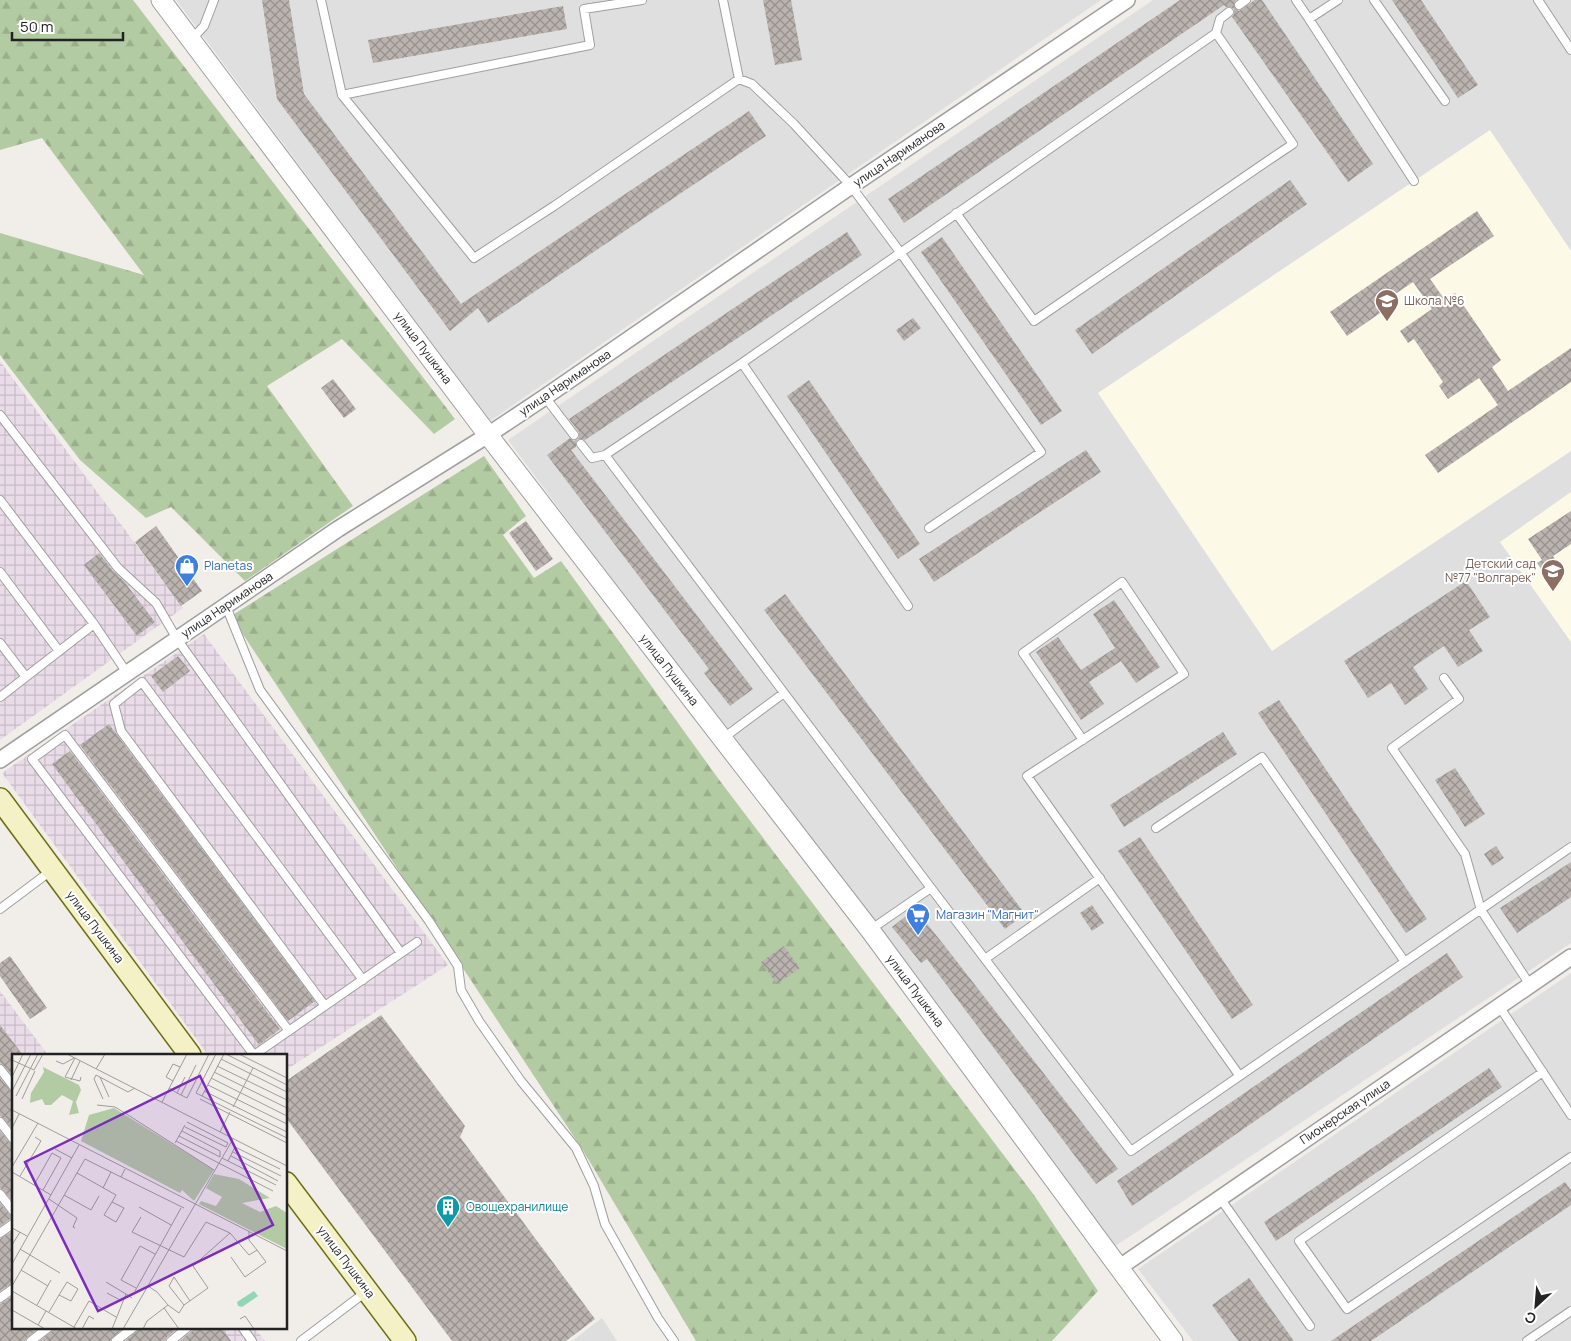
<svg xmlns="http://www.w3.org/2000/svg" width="1571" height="1341" font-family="Manrope,sans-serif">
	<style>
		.residential { fill: #e0dfdf }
		.industrial { fill: url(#industrial-grid) }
		.education { fill: #fcfae7 }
		.forest { fill: url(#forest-firs) }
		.parking { fill: #dedede }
		.building { fill: url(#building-cross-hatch) }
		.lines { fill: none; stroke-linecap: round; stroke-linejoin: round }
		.service-casing { stroke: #9f9f9f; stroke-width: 10 }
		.minor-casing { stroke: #9f9f9f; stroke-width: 18 }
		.tertiary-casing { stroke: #9f9f9f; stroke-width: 21 }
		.secondary-casing { stroke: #6d6f13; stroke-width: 24 }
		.service { stroke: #fff; stroke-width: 8 }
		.minor { stroke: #fff; stroke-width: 15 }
		.tertiary { stroke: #fff; stroke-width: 19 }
		.secondary { stroke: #f3f1c5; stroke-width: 21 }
		.labels { text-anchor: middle; stroke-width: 4; stroke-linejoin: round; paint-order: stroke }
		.street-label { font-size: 12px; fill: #222; stroke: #fff }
		.education-label { font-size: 12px; fill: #785e54; stroke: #fff; text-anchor: start }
		.shop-label { font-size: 12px; fill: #366cbe; stroke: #fff; text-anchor: start }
		.culture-label { font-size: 12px; fill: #0d838f; stroke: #fff; text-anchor: start }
		.inset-road { fill: none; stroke: #9e9c9a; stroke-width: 1 }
		.view { fill: #7b2cbf; fill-opacity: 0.15; stroke: #7b2cbf; stroke-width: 2.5 }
		.inset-edge { fill: none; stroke: #222; stroke-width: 2.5 }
	</style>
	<defs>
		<pattern id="industrial-grid" width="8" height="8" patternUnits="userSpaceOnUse" patternTransform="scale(1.25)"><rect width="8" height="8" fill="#e9dce8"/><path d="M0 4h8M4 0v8" fill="none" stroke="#c8bcc7"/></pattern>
		<pattern id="forest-firs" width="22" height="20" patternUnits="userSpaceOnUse" patternTransform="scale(1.25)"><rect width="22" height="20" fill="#b3cba3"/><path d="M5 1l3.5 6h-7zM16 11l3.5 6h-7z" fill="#9aae8c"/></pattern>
		<pattern id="building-cross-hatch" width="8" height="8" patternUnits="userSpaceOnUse" patternTransform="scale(1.25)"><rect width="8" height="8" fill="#bab3af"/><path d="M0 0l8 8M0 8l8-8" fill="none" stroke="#97918e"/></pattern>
	</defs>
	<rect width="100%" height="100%" fill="#f1eeea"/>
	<path class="residential" d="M176,0H1101L490,421Z
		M1153,0H1571V943L1111,1249L508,440Z
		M1571,973V1341H1193L1138,1269Z"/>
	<path class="industrial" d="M0,361L183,608L0,740Z
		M204,634L448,965L286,1070V1055H208L2,773Z
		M0,991L48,1055H14V1327H254L265,1341H0Z"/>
	<path class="education" d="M1490,130L1571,251V451L1272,651L1098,393Z
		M1571,492V642L1500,542Z"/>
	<path class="forest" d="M0,0H133L455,419L434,434L342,339L267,386L353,506L245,581L171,507L146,518L80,460L0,355V233L144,275L42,138L0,150Z
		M484,456L526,516L503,535L534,578L561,561L720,781L1034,1195L1098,1291L1052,1341H696L584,1152L231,616Z"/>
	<path class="parking" d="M602,1318L617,1341H572Z"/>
	<path class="building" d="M262,0H289L304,94L461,304L749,111L766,136L488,323L478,308L450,331L277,99Z
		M763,0H791L802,60L775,65Z
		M1180,0H1236L1234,6L1239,11L1255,0H1262L1373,164L1348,182L1232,17L1234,14V9L1231,7H1226L1224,5L904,223L888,199Z
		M1392,0H1421L1478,85L1458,98Z
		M563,6L567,29L373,63L368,40Z
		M1290,180L1307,204L1092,354L1075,330Z
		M1477,211L1494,236L1430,279L1445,300L1455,293L1501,360L1492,367L1508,391L1571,348V382L1438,473L1425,455L1498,405L1479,378L1448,399L1439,386L1443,382L1414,339L1408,343L1400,331L1432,309L1413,282L1382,303L1386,309L1347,336L1330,312Z
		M847,232L862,255L585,440L583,439H578L576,442V447L571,450L753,689L730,706L704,673L709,669L547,455L570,438L574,441L579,438V432L569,419Z
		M942,237L1062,411L1041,425L921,252Z
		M913,318L921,328L904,341L896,330Z
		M333,379L356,409L344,418L321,388Z
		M809,380L920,544L898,559L787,396Z
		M1086,450L1101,472L934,582L919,559Z
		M1571,511V544L1553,556L1560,568L1547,577L1537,563L1542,560L1528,539Z
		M526,521L553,559L536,571L509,533Z
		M156,526L202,591L181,606L135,542Z
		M99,553L114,572L123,580L155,622L137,636L84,565Z
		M1466,581L1490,617L1469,630L1483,651L1458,667L1444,646L1413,667L1428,689L1405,705L1391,683L1368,698L1344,661Z
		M785,594L1025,914L1005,929L764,610Z
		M1114,600L1160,667L1136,683L1121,661L1089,682L1104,704L1081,720L1036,652L1058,637L1081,670L1115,648L1093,614Z
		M178,656L190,671L163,692L151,676Z
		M1279,700L1427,919L1406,933L1258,713Z
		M109,724L315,1001L288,1021L80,745Z
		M1223,732L1237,754L1124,827L1110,805Z
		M70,751L279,1028L280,1029L259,1045L52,764Z
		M1455,768L1485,814L1465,827L1435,780Z
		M1140,837L1253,1005L1232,1019L1118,851Z
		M1496,846L1504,858L1492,866L1484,854Z
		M1571,862V897L1517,933L1500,908Z
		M1092,905L1104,923L1092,931L1080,913Z
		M915,909L944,945L1118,1169L1096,1184L927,959L921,963L892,927Z
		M784,946L800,968L777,984L761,962Z
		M1447,953L1463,977L1132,1206L1117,1181Z
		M10,956L47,1008L30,1019L0,976V963Z
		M381,1015L465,1126L460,1137L595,1319L566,1341H452L286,1118V1081Z
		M0,1025L23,1055H14V1078L4,1066L0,1063Z
		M1489,1068L1502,1087L1276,1241L1264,1222Z
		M0,1078L10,1090L14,1093V1131L4,1119L0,1116Z
		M0,1131L10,1143L14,1146V1203L4,1191L0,1188Z
		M1565,1182L1571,1190V1205L1371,1341H1331Z
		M0,1203L10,1215L13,1217L0,1226Z
		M14,1230V1282L0,1291V1239Z
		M1249,1278L1294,1341H1238L1212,1305Z
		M14,1295V1327H40L28,1337L25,1341H0V1304Z
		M55,1327H125L113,1337L110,1341H40L52,1331Z
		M140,1327H179L167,1337L165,1341H125L137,1331Z
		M194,1327H221L231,1341H180L192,1331Z"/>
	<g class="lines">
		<g class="service-casing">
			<path id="service" d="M321,0L342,95L474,258L554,206L739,79L752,84L794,124L851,186L900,252L1041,452L929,528
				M723,0L739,79
				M1296,0L1309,19L1338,0
				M1374,0L1445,101
				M1538,0L1571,50
				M1239,5L1246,0
				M1309,19L1414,181
				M191,40L204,26L214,0
				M342,95L590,45L584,9L642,0
				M956,213L1034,321L1272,158L1293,144L1216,33
				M742,363L908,606
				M545,397L574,435
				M0,415L118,568L156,603L177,639L401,953
				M581,444L592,458L605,455L931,888L870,930
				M605,455L742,363L1216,33L1220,19L1229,12
				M0,500L94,624L127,673
				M0,572L59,651
				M226,606L260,690L429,921L458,966L461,990L479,1021L521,1081L576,1148L594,1186L605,1224L658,1318L674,1341
				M0,643L26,677
				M1444,678L1459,699L1392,748L1465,854L1481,910L1530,985
				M0,697L94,624
				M722,739L784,693
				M1083,740L1023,653L1122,582L1184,674L1027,776L1239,1075
				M1156,828L1262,757L1405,962
				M931,888L1131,1151L1571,847
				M0,909L52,870
				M985,959L1100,878
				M325,1006L121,731L114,704L142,682L363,980
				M1499,1006L1571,1115
				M254,1055L32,759L65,735L289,1031
				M254,1055L417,942
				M0,1069L14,1087
				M1543,1072L1299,1241L1347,1309L1571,1157
				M0,1122L14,1140
				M0,1194L14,1212
				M1220,1198L1310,1326
				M0,1233L14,1223
				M0,1298L14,1288
				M242,1327L252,1341
				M31,1341L49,1327
				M116,1341L134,1327
				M171,1341L188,1327
				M301,1341L367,1291
				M1527,1341L1571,1311"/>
		</g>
		<g class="minor-casing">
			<path id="minor" d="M0,760L338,529L488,435L545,397L851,186L1127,0
				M1120,1267L1571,957"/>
		</g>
		<g class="tertiary-casing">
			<path id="tertiary" d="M161,0L488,435L870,930L1173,1341"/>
		</g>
		<g class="secondary-casing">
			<path id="secondary" d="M0,799L190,1055
				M286,1183L405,1341"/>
		</g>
		<use href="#service" class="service"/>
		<use href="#minor" class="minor"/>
		<use href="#tertiary" class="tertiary"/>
		<use href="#secondary" class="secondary"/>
	</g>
	<defs>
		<g id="school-pin" transform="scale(1.25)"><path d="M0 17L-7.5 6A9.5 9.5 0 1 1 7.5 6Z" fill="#8d6e63" stroke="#fff"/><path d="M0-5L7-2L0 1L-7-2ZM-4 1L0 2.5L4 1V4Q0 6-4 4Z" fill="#fff"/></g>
		<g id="shop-pin" transform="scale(1.25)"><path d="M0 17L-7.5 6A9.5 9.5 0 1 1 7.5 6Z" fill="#3f7fe0" stroke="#fff"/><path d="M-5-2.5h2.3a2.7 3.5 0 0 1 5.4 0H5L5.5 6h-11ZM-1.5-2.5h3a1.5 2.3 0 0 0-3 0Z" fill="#fff"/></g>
		<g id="supermarket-pin" transform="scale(1.25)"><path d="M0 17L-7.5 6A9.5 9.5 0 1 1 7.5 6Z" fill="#3f7fe0" stroke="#fff"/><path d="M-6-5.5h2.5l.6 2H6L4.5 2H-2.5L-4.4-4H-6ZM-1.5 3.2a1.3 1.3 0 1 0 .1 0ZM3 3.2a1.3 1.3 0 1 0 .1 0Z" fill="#fff"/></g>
		<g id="building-pin" transform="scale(1.25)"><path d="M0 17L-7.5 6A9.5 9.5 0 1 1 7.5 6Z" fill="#0f9aa8" stroke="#fff"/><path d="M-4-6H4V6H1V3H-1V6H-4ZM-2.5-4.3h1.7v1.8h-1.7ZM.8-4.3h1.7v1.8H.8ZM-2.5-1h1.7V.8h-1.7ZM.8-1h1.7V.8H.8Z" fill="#fff"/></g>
	</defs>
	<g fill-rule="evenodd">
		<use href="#school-pin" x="1387" y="301"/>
		<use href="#shop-pin" x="187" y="566"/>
		<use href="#school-pin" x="1553" y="571"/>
		<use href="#supermarket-pin" x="918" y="915"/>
		<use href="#building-pin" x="448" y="1207"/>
	</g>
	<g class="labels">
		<g class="street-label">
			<text transform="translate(899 154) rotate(-34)" y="4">улица Нариманова</text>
			<text transform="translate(423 348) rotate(53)" y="4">улица Пушкина</text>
			<text transform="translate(565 383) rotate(-34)" y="4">улица Нариманова</text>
			<text transform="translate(227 605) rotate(-34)" y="4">улица Нариманова</text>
			<text transform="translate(669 670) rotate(52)" y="4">улица Пушкина</text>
			<text transform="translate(95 927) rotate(53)" y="4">улица Пушкина</text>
			<text transform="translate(915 991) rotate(53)" y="4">улица Пушкина</text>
			<text transform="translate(1345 1112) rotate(-34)" y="4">Пионерская улица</text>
			<text transform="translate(346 1262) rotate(53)" y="4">улица Пушкина</text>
		</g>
		<g class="education-label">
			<text x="1404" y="305">Школа №6</text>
			<text x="1536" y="568" text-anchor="end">Детский сад<tspan x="1536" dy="14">№77 "Волгарек"</tspan></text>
		</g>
		<g class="shop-label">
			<text x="204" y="570">Planetas</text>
			<text x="936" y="919">Магазин "Магнит"</text>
		</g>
		<g class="culture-label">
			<text x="466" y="1211">Овощехранилище</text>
		</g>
	</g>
	<g transform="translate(12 1054)">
		<rect width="275" height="275" fill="#f1eeea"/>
		<path d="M31,13L67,31L69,36L64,48L67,59L57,61L61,47L50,41L39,51H33L30,45L18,49L19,39L32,18ZM102,54L202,116L182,147L170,136L168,139L69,87L77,61ZM202,120L227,125L258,144L230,149L248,158L264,152L275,159V195L187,150L189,147L204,152L210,143L194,134Z" fill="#b3cba3"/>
		<path d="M242,237L246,242L230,253L226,252L225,248Z" fill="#92d6b5"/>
		<path class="inset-road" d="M55,0L275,112M204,0L184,39L190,42L212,0M214,0L275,31M227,0L275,24M63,4L53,23L68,27L69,23M209,5L275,38M0,6L22,16L31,0M44,7L51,10L62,4M205,12L275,46M84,15L93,0M202,18L275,54M0,23L11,0M88,23L97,43M199,24L275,62M59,26L68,7M161,27L154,23L161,10L168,13M196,31L275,70M157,34L165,39L173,23M0,37L19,0M192,37L275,78M165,39L169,41L184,11M169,41L175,44L197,0M4,42L26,0M190,42L275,84M10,45L23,17M91,45L82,25L84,21L116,38L123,34M188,45L275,89M150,48L175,0M85,51L103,53L116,61L202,116M221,53L241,14M0,56L275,197M173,73L214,93L216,89L175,68M0,74L7,60M208,78L218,58M167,82L208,103V97L170,77M164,87L261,137M163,89L173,71M43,95L60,104M221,98L269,122M219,102L266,127M210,104L264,131M216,107L223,93L268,115M0,113L26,69M113,115L109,123L172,154M0,118L39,141M65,119L104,141L100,148L92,161L104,168L112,154L100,148M8,122L29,87L23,83M22,131L40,99L49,104L31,136M91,134L99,118M52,141L79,156L87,142M37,145L65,164L61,173L63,174M127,153L159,171M129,163L120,178L172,203L194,168L218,179L237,201L245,196L237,186V177M0,174L15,182M0,191L8,178M8,195L48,219M219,203L233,223L254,208L245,196M0,210L67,91M9,216L36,232M94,228L114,240M0,232L73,105L109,123M124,234L109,226L128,192L143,200M0,237L65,275M123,237L169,154M95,239L110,247M25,251L39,226M156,251L167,259L172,251L196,234L181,212L218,179M172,251L157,232L162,223L178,247M152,254L167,275M0,256L33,275M37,258L47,241L59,247L66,235L55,228L47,241M228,265L233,262L242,275M26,271L34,257M62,273L77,247L104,263M70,275L77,262L82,265M100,275L114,240L120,244M111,275L221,85M131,275L135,267L156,251L145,238L136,232"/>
		<path class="view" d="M188,22L261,171L86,257L13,108Z"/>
		<rect width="275" height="275" class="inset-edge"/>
	</g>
	<g transform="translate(1536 1306) rotate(206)" stroke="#ffffff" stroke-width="4" paint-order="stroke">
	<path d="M0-4L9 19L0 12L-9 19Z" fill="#222222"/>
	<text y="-8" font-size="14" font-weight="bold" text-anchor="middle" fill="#222222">С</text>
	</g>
	<path d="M12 32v8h111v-8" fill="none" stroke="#222222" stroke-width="2.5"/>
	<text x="20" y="32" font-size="15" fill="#222222" stroke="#ffffff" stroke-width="4" paint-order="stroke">50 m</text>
</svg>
